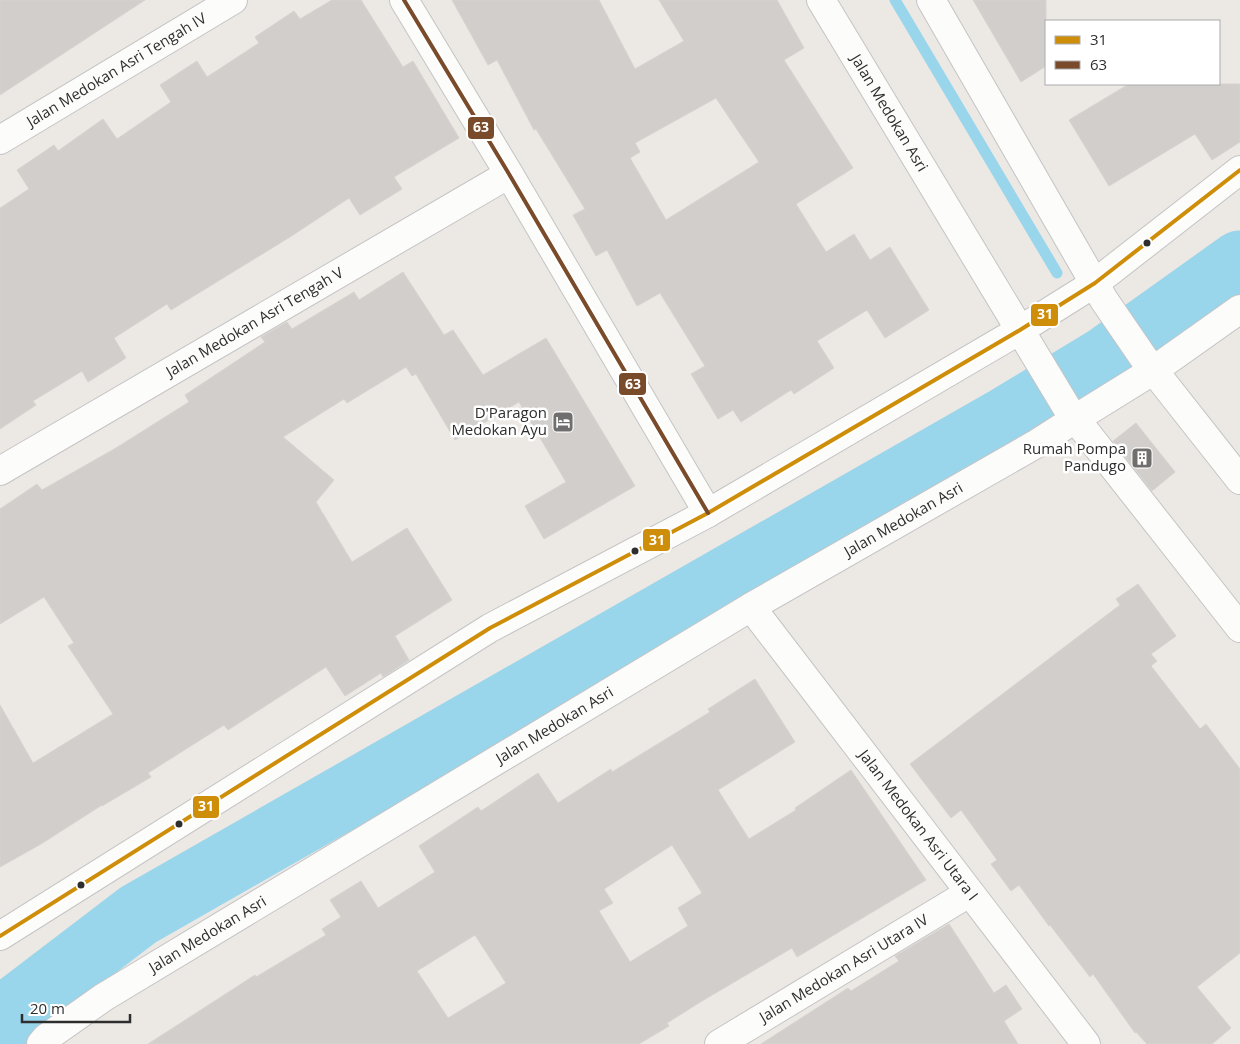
<svg xmlns="http://www.w3.org/2000/svg" width="1240" height="1044" font-family="'Open Sans',sans-serif">
	<style>
		.lines { fill: none; stroke-linecap: round; stroke-linejoin: round }
		.stream { stroke: #99d6ec; stroke-width: 11 }
		.river { stroke: #99d6ec; stroke-width: 65 }
		.building { fill: #d1cecb; stroke: #d7d4d0; fill-rule: evenodd }
		.street-casing { stroke: #c5c4c5; stroke-width: 30 }
		.secondary-casing { stroke: #c5c4c5; stroke-width: 30 }
		.street { stroke: #fcfcfb; stroke-width: 28 }
		.secondary { stroke: #fcfcfb; stroke-width: 28 }
		.bus-1-casing { stroke: #fff; stroke-width: 8 }
		.bus-2-casing { stroke: #fff; stroke-width: 8 }
		.bus-1 { stroke: #cf8e09; stroke-width: 4 }
		.bus-2 { stroke: #7a4b2a; stroke-width: 4 }
		.bus-dot { fill: #2e2e2e; stroke: #fff; stroke-width: 2 }
		.labels { text-anchor: middle; stroke-width: 5; stroke-linejoin: round; paint-order: stroke }
		.street-label { font-size: 15px; fill: #2e2e2e; stroke: #fff }
		.poi-label { font-size: 15px; fill: #2e2e2e; stroke: #fff; text-anchor: end }
		.line-badge { stroke: #fff; stroke-width: 2 }
		.badge-label { font-size: 14px; text-anchor: middle; font-weight: bold; fill: #fff }
	</style>
	<rect width="100%" height="100%" fill="#ece8e4"/>
	<g class="lines">
		<path class="stream" d="M895,0L1057,273"/>
		<path class="river" d="M0,1025L15,1009L138,915L1003,421L1107,358L1240,263"/>
	</g>
	<path class="building" d="M0,0H145L0,95Z
		M332,0H361L403,67L413,61L459,138L394,177L402,189L360,215L349,198L290,237L171,310L167,304L114,338L126,358L88,382L82,371L33,401L36,405L0,429V208L29,189L17,170L54,145L58,151L103,119L117,139L171,102L160,85L197,61L207,77L259,43L255,37L294,11L300,19Z
		M452,0H599L635,69L684,41L659,0H777L804,48L784,60L853,168L796,204L826,252L854,234L870,260L890,247L929,310L885,338L867,310L817,341L834,368L794,394L791,390L741,422L733,410L718,419L691,374L705,366L660,293L637,306L607,250L596,256L573,215L585,209L536,129L534,130L497,60L488,65ZM716,98L759,162L666,220L630,158L640,152L635,143Z
		M973,0H1046V66L1021,82Z
		M1129,84H1240V142L1212,160L1195,134L1109,186L1069,120Z
		M403,272L444,335L453,330L483,375L546,338L635,486L544,539L525,506L566,482L519,402L455,440L416,374L412,376L406,367L347,403L344,399L283,437L334,480L316,502L352,562L407,528L452,600L395,636L409,660L383,677L381,673L345,696L326,667L228,730L224,725L148,773L151,777L102,806V805L41,844L0,867V705L33,763L113,714L68,646L74,643L44,597L0,624V509L37,484L42,490L116,448L189,402L185,395L265,342L261,337L287,322L292,329L354,292L359,300Z
		M1136,423L1175,472L1152,491L1113,441Z
		M1138,584L1176,636L1151,654L1157,661L1151,666L1200,729L1206,724L1240,769V953L1197,987L1231,1028L1212,1044H1147L1136,1032L1135,1033L1093,974L1090,977L1050,925L1049,926L1019,885L1011,891L991,864L997,860L961,810L951,818L910,764L1120,605L1116,599Z
		M755,679L795,742L718,790L749,839L796,810L795,808L851,770L926,880L797,957L792,948L702,1001L667,1023L669,1026L639,1044H148L255,975L256,977L326,935L322,929L341,917L330,900L361,881L378,908L435,872L419,846L478,807L481,811L538,773L558,803L611,769L612,772L710,712L708,709ZM672,845L702,893L678,908L688,926L630,962L599,911L613,903L604,889ZM475,935L506,983L448,1018L417,971Z
		M949,924L994,993L1006,985L1022,1009L1004,1021L1018,1044H761L848,988L851,991L899,961L895,956Z"/>
	<g class="lines">
		<g class="street-casing">
			<g id="street">
				<path d="M404,0L509,174L708,513"/>
				<path id="s1" d="M0,140L233,0"/>
				<path id="s2" d="M0,471L509,174"/>
				<path id="s3" d="M751,607L1086,1044"/>
				<path d="M0,936L490,628L708,513L1020,330"/>
				<path id="s4" d="M41,1044L46,1038L104,997L751,607L1036,444L1075,419"/>
				<path id="s5" d="M719,1044L969,893"/>
			</g>
		</g>
		<g class="secondary-casing">
			<g id="secondary">
				<path id="s6" d="M821,0L1067,408L1240,628"/>
				<path d="M931,0L1104,300L1143,357L1240,480"/>
				<path d="M1020,330L1095,283L1240,170"/>
				<path d="M1075,419L1154,370L1240,309"/>
			</g>
		</g>
		<use href="#street" class="street"/>
		<use href="#secondary" class="secondary"/>
		<g class="bus-1-casing">
			<path id="bus-1" d="M0,936L490,628L708,513L1020,330L1095,283L1240,170"/>
		</g>
		<g class="bus-2-casing">
			<path id="bus-2" d="M404,0L509,174L708,513"/>
		</g>
		<use href="#bus-1" class="bus-1"/>
		<use href="#bus-2" class="bus-2"/>
	</g>
	<defs>
		<g id="hotel-square" transform="scale(1.125)"><rect x="-9" y="-9" width="18" height="18" rx="4" fill="#706f6e" stroke="#fff"/><path d="M-6-4.5h1.5V1H6V5H4.5V3h-9V5H-6ZM-4 0a1.8 1.8 0 1 1 3.6 0ZM.5 0V-2.5h3Q6-2.5 6 0Z" fill="#fff"/></g>
		<g id="building-square" transform="scale(1.125)"><rect x="-9" y="-9" width="18" height="18" rx="4" fill="#706f6e" stroke="#fff"/><path d="M-4-6H4V6H1V3H-1V6H-4ZM-2.5-4.3h1.7v1.8h-1.7ZM.8-4.3h1.7v1.8H.8ZM-2.5-1h1.7V.8h-1.7ZM.8-1h1.7V.8H.8Z" fill="#fff"/></g>
	</defs>
	<g fill-rule="evenodd">
		<use href="#hotel-square" x="563" y="422"/>
		<use href="#building-square" x="1142" y="458"/>
	</g>
	<g class="bus-dot">
		<circle cx="1147" cy="243" r="4.5"/>
		<circle cx="635" cy="551" r="4.5"/>
		<circle cx="179" cy="824" r="4.5"/>
		<circle cx="81" cy="885" r="4.5"/>
	</g>
	<g class="labels">
		<g class="street-label">
			<text dy="5" stroke="none"><textPath href="#s1" startOffset="136">Jalan Medokan Asri Tengah IV</textPath></text>
			<text dy="5" stroke="none"><textPath href="#s6" startOffset="132">Jalan Medokan Asri</textPath></text>
			<text dy="5" stroke="none"><textPath href="#s2" startOffset="295">Jalan Medokan Asri Tengah V</textPath></text>
			<text dy="5" stroke="none"><textPath href="#s4" startOffset="1010">Jalan Medokan Asri</textPath></text>
			<text dy="5" stroke="none"><textPath href="#s4" startOffset="605">Jalan Medokan Asri</textPath></text>
			<text dy="5" stroke="none"><textPath href="#s3" startOffset="275">Jalan Medokan Asri Utara I</textPath></text>
			<text dy="5" stroke="none"><textPath href="#s4" startOffset="200">Jalan Medokan Asri</textPath></text>
			<text dy="5" stroke="none"><textPath href="#s5" startOffset="146">Jalan Medokan Asri Utara IV</textPath></text>
		</g>
		<g class="poi-label">
			<text x="547" y="418">D'Paragon<tspan x="547" dy="17">Medokan Ayu</tspan></text>
			<text x="1126" y="454">Rumah Pompa<tspan x="1126" dy="17">Pandugo</tspan></text>
		</g>
	</g>
	<g class="line-badge">
		<rect x="467" y="116" width="28" height="24" rx="5" fill="#7a4b2a"/>
		<rect x="1030" y="303" width="29" height="24" rx="5" fill="#cf8e09"/>
		<rect x="618" y="372" width="29" height="24" rx="5" fill="#7a4b2a"/>
		<rect x="642" y="528" width="29" height="24" rx="5" fill="#cf8e09"/>
		<rect x="192" y="795" width="28" height="24" rx="5" fill="#cf8e09"/>
	</g>
	<g class="badge-label">
		<text x="481" y="132">63</text>
		<text x="1045" y="319">31</text>
		<text x="633" y="389">63</text>
		<text x="657" y="545">31</text>
		<text x="206" y="811">31</text>
	</g>
	<rect x="1045" y="20" width="175" height="65" fill="#ffffff" stroke="#ababab"/>
	<rect x="1055" y="36" width="25" height="8" fill="#cf8e09" stroke="#ababab"/>
	<text x="1090" y="45" font-size="15" fill="#2e2e2e">31</text>
	<rect x="1055" y="61" width="25" height="8" fill="#7a4b2a" stroke="#ababab"/>
	<text x="1090" y="70" font-size="15" fill="#2e2e2e">63</text>
	<path d="M22 1014v8h108v-8" fill="none" stroke="#2e2e2e" stroke-width="2.5"/>
	<text x="30" y="1014" font-size="15" fill="#2e2e2e" stroke="#ffffff" stroke-width="4" paint-order="stroke">20 m</text>
</svg>
